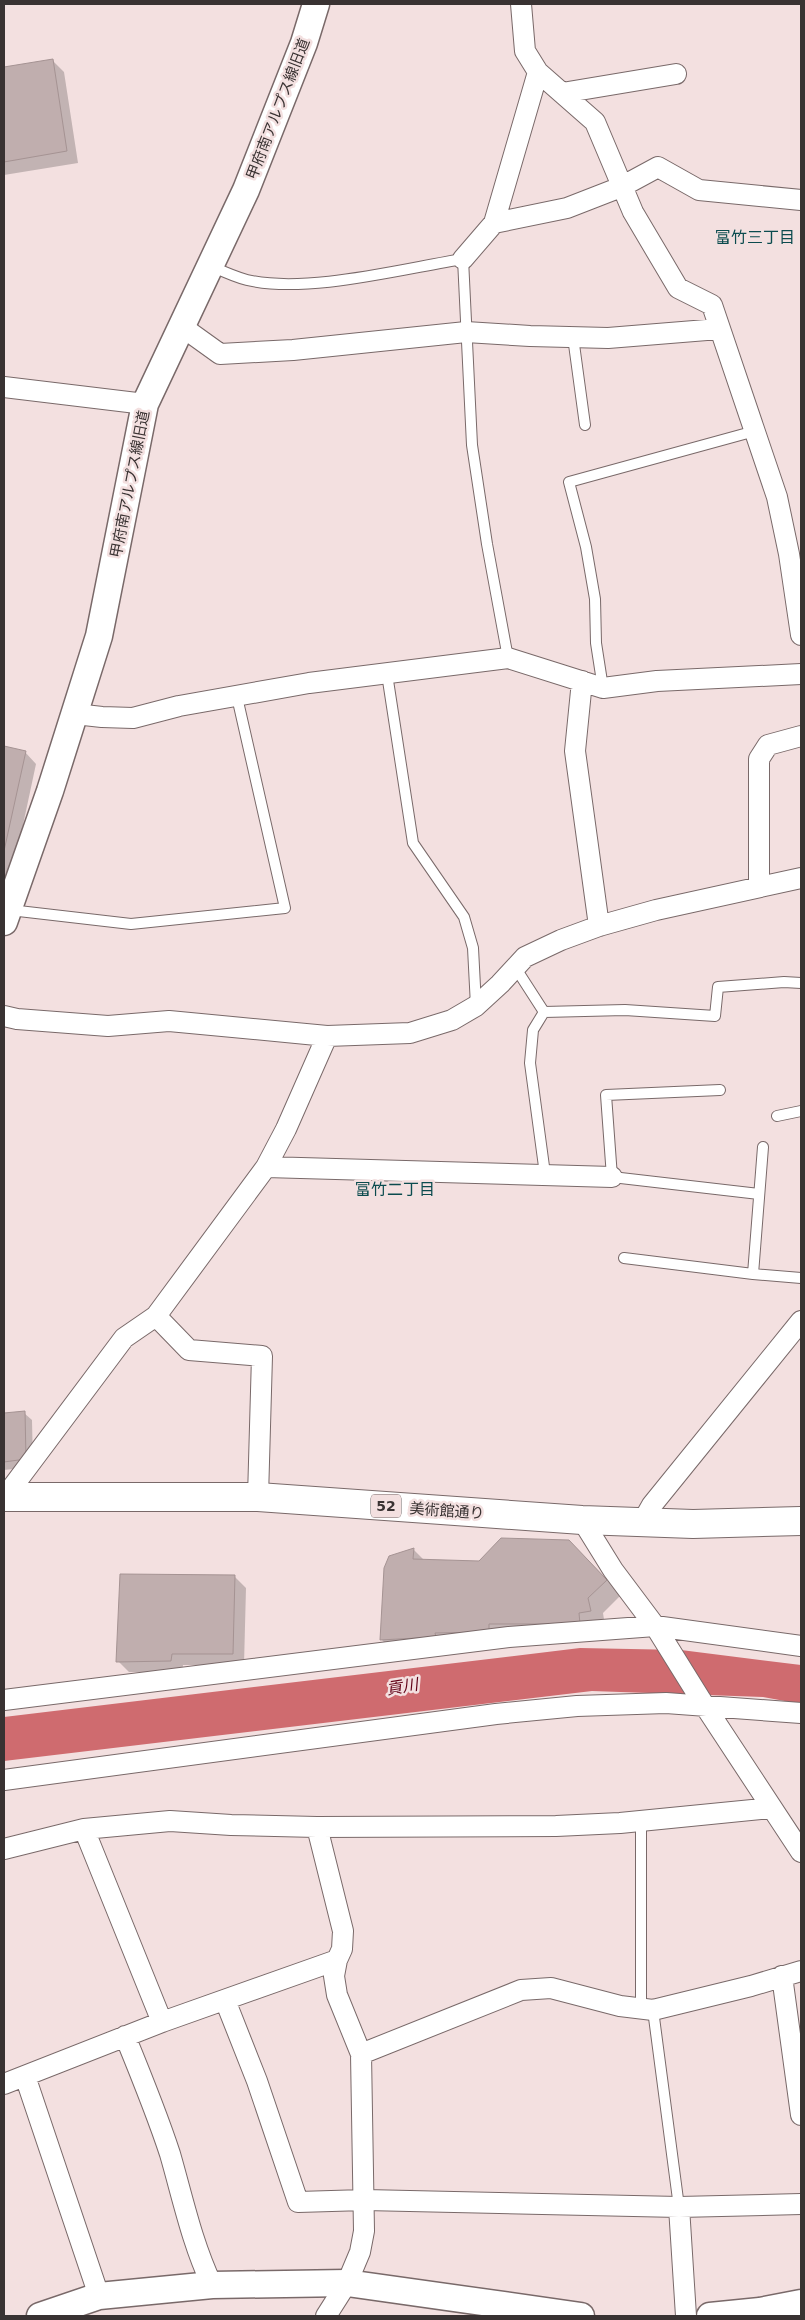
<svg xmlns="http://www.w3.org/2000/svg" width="805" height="2320" font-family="'DejaVu Sans','Noto Sans JP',sans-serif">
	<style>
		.water { fill: #cf6b6f }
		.shadow { fill: #0003 }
		.building { fill: #c0aeae; stroke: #a59393 }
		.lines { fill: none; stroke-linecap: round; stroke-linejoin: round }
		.service-casing { stroke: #796969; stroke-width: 12 }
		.minor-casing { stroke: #796969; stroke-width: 22 }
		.tertiary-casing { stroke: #796969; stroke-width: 29 }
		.trunk-casing { stroke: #796969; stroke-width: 30 }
		.service { stroke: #fff; stroke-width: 10 }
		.minor { stroke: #fff; stroke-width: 20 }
		.tertiary { stroke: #fff; stroke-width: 26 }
		.trunk { stroke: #fff; stroke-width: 28 }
		.labels { text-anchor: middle; stroke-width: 5; stroke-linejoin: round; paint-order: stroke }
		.shield { fill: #f3e0e0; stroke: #716666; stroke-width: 1 }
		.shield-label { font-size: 14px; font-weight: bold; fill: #393232 }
		.street-label { font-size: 15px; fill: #393232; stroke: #f3e0e0 }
		.neighbourhood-label { font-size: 16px; fill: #0b4b4e; stroke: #f3e0e0 }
		.water-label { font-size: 16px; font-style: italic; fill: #610016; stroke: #f3e0e0 }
	</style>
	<rect width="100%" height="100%" fill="#f3e0e0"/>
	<path class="water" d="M580,1648L681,1650L801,1665V1704L763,1697L592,1691L4,1761V1717Z"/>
	<path class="shadow" d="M52,60L64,72L78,163L4,175V68Z
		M4,748L25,752L36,764L4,914Z
		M24,1413L32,1420L33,1467L4,1470V1414Z
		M413,1549L425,1561L480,1563L584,1556L621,1595L603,1613L605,1626L396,1654L381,1639Z
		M234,1576L246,1588L244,1665H183L182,1672H129L118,1661Z"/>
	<path class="building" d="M53,59L67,151L4,162V67Z
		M4,746L26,751L4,851Z
		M25,1411L26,1459L4,1462V1413Z
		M501,1538L569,1540L607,1580L588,1598L591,1611L579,1613L580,1624H489V1632L435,1633L436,1637L380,1640L384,1568L389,1556L414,1548L413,1559L479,1561Z
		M120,1574L235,1575L233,1654H172L171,1661L116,1662Z"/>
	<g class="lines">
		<g class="service-casing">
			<path id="service" d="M211,266C222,271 235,277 247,280C306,294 401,269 463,259L472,445L487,544L508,658
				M573,337L585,425
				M387,674L413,843L464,917L473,948L476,1006
				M603,688L596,643L595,599L586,547L569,482L755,431
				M10,910L131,924L285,908L237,697
				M515,967L544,1012L625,1010L715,1016L718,987L784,982L801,983
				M544,1012L533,1030L530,1063L545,1174
				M720,1090L606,1095L612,1177L759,1194
				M777,1116L801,1111
				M624,1258L753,1274L801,1278
				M753,1274L763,1147
				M641,2009V1821
				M653,2010L679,2207"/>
		</g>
		<g class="minor-casing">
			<path id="minor" d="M521,4L525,51L538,72L595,122L633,212L678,288L712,305L777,497L789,554L801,635
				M562,93L676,74
				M494,223L567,208L621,187L658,167L699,190L801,200
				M463,259L494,223L538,72
				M181,326L220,354L293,350L466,332L530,336L608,338L719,329
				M4,387L145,404
				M582,681L575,751L599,926
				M75,714L102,717L133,718L179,706L309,683L508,658L603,688L657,681L801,674
				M759,887V759L768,745L801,736
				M4,1016L17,1019L108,1026L169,1021L327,1036L410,1033L452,1020L476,1006L500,984L525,957L561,940L599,926L656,910L801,878
				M266,1167L612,1177
				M156,1316L189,1350L262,1356L258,1497
				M5,1497L124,1338L156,1316L266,1167L286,1129L327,1036
				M582,1520L613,1570L655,1626L701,1700L801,1852
				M643,1521L652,1505L801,1321
				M4,1700L509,1637L655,1626L801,1646
				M4,1780L496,1714L577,1706L666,1703L801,1713
				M317,1827L343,1931L342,1949L337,1960L334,1976L337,1995L361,2054L364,2231L360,2252L347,2283L326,2316
				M84,1829L162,2022
				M4,1849L84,1829L170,1821L231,1825L317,1827L556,1826L620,1823L771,1808
				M782,1976L801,2115
				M225,2000L257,2081L298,2202L365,2200L679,2207L801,2204
				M125,2036C141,2075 157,2114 170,2154C183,2199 192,2243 212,2285
				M361,2054L521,1990L551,1988L620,2006L653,2010L751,1986L801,1971
				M25,2076L99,2296
				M4,2084L162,2022L337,1960
				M679,2207L686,2316"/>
		</g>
		<g class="tertiary-casing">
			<path id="tertiary" d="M4,922L50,791L99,636L145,404L246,190L304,43L316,4
				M40,2316L99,2296L212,2285L347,2283L581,2316
				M710,2316L760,2311L801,2303"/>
		</g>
		<g class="trunk-casing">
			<path id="trunk" d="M4,1497H258L582,1520L693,1524L801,1521"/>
		</g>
		<use href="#service" class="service"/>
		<use href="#minor" class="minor"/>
		<use href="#tertiary" class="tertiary"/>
		<use href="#trunk" class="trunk"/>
	</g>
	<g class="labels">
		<rect class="shield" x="371" y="1494.5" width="30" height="23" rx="4"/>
		<g class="shield-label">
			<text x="386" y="1511">52</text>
		</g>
		<g class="street-label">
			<text transform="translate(278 109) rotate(-69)" y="5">甲府南アルプス線旧道</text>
			<text transform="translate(130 484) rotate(-79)" y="5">甲府南アルプス線旧道</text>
			<text transform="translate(447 1511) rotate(4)" y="5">美術館通り</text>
		</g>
		<g class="neighbourhood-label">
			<text x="755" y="243">富竹三丁目</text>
			<text x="395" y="1195">富竹二丁目</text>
		</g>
		<g class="water-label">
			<text transform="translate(402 1686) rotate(-9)" y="6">貢川</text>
		</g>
	</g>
	<rect width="805" height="2320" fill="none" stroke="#393232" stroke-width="10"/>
</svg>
